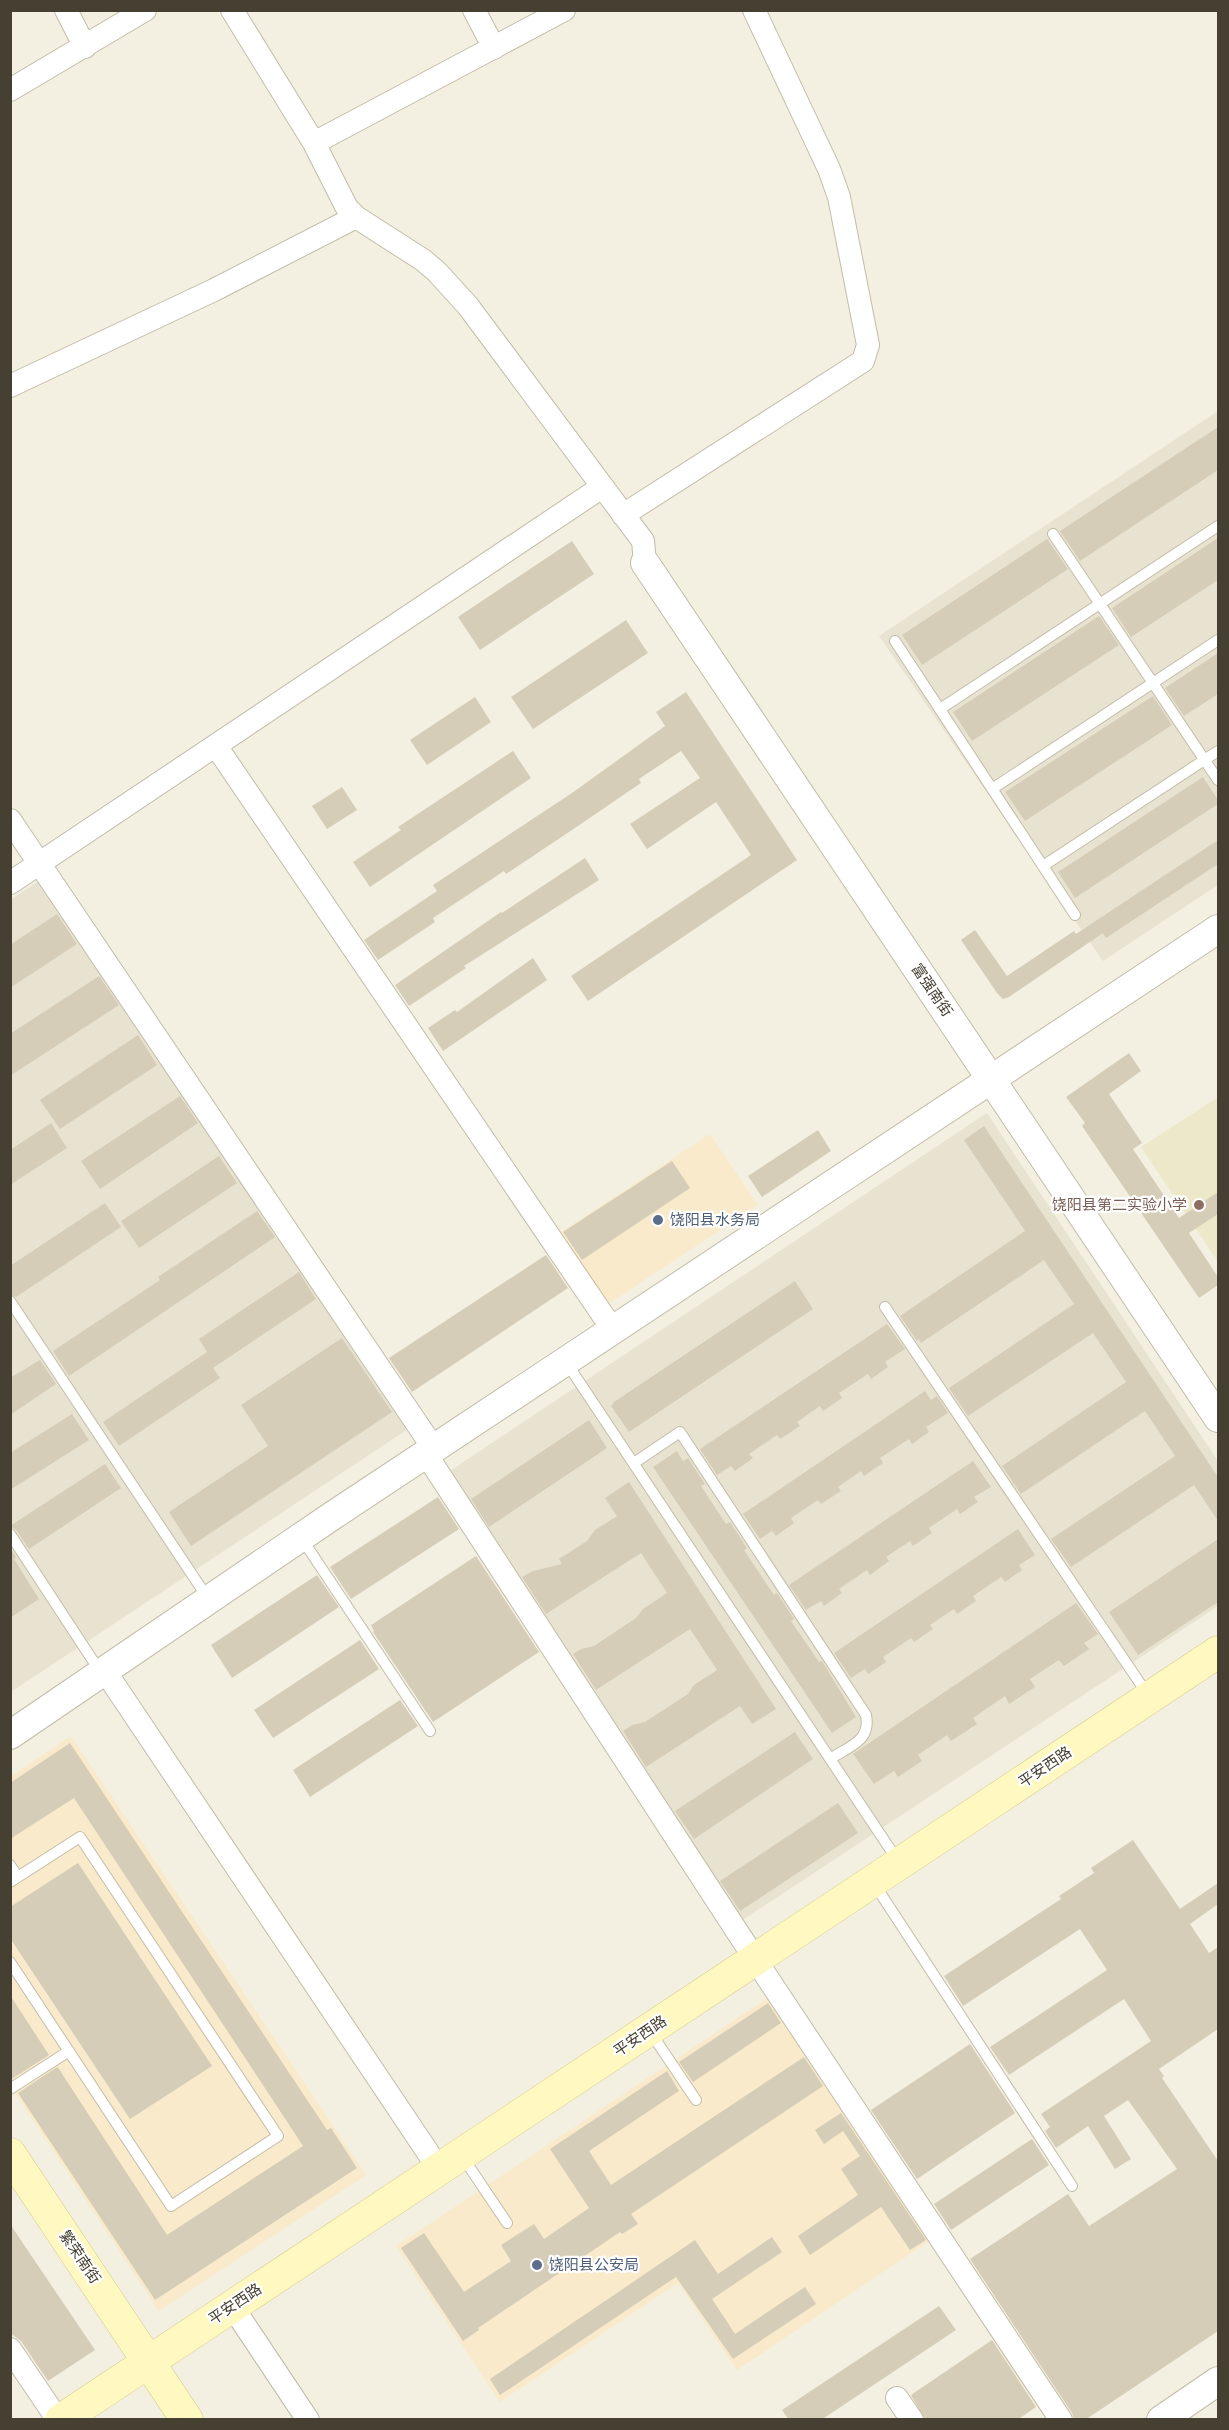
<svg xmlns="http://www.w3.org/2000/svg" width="1229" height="2430" font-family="Inter,'Noto Sans SC',sans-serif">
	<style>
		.residential { fill: #e8e3d0 }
		.commercial { fill: #f8eaca }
		.education { fill: #eee8ca }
		.building { fill: #d5cdb7 }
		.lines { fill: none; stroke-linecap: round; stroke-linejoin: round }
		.service-casing { stroke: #c2bca7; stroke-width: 12 }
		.minor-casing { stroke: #c2bca7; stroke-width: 24 }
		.tertiary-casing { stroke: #c2bca7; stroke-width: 30 }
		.secondary-casing { stroke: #d7cd8d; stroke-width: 33 }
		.service { stroke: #fff; stroke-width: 10 }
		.minor { stroke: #fff; stroke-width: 22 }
		.tertiary { stroke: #fff; stroke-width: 28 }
		.secondary { stroke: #fff8c0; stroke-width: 32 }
		.education-dot { fill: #8d6e63; stroke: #fff; stroke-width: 2 }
		.service-dot { fill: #5c6f8a; stroke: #fff; stroke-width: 2 }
		.labels { text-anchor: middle; stroke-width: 4.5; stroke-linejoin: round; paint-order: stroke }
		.street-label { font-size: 15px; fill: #454032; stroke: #fff }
		.education-label { font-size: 15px; fill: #785e54; stroke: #fff; text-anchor: end }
		.service-label { font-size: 15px; fill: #4e5e75; stroke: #fff; text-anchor: start }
	</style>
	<rect width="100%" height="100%" fill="#f3f0e2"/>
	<path class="residential" d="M1218,411V885L1103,961L879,636Z
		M39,881L408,1429L11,1692L10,900Z
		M987,1113L1218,1461V1606L738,1923L447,1473Z"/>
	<path class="commercial" d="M710,1134L758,1205L605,1306L558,1234Z
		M71,1736L366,2175L159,2311L11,2087L10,1777Z
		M772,1995L934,2238L737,2370L678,2283L500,2402L396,2246Z"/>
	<path class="education" d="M1218,1097V1262L1141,1147Z"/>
	<path class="building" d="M1218,427V470L1080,561L1060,531Z
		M1218,538V580L1131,637L1112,608Z
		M1047,539L1068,569L922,665L902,635Z
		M572,541L594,574L480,650L458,617Z
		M1099,616L1119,645L972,741L953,712Z
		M626,620L648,653L533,729L511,697Z
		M1218,653V694L1184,716L1165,688Z
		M686,692L797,860L588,1001L571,976L751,855L716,802L647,849L630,824L700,778L681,751L639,779L641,783L569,832L506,874L504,871L433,918L435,922L378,960L364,940L437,891L433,885L572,793L665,726L656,712Z
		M1153,696L1172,725L1025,821L1005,792Z
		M475,697L491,722L427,765L410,740Z
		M513,751L531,778L370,887L353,862L401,830L398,827Z
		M1203,777L1218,800V804L1075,898L1058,872Z
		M342,787L357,810L327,829L312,806Z
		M1218,840V864L1106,938L1103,933L1009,997L1003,999L997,993L961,940L975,930L1007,976L1074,931L1076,934Z
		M585,858L599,880L464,966L466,968L409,1006L395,985L501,912L502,913Z
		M57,914L77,944L10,988V945Z
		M533,958L547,980L443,1051L428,1028L455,1010L457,1012Z
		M99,976L119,1005L10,1076V1034Z
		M138,1035L157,1065L60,1129L40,1100Z
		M1129,1053L1141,1071L1109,1094L1142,1143L1133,1149L1179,1218L1218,1192V1214L1189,1233L1218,1277V1285L1199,1298L1082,1126L1085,1123L1066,1097Z
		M180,1096L198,1123L100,1189L81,1161Z
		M51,1123L67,1148L10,1185V1150Z
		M984,1126L1218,1477V1521L1194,1485L1071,1567L1051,1539L1175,1456L1145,1411L1021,1494L1002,1466L1126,1382L1093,1333L968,1416L949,1388L1074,1304L1044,1260L921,1343L919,1339L917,1341L900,1316L1025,1231L964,1140Z
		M818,1130L831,1151L762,1197L748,1176Z
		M219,1156L237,1183L139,1248L121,1221Z
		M672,1161L690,1188L582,1260L563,1232Z
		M105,1203L121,1227L16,1297L10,1294V1266Z
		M257,1211L275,1237L69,1376L53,1351L160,1280L158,1277Z
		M546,1255L568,1288L412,1392L389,1358Z
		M299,1272L316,1299L213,1368L220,1378L119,1446L103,1422L207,1352L199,1339Z
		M795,1281L813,1309L629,1432L611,1406L614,1402Z
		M887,1324L905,1349L885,1362L888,1367L871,1379L868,1374L839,1393L842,1398L823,1411L820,1406L797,1422L800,1426L780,1439L777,1435L749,1454L753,1458L735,1471L731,1466L717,1475L700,1449Z
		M342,1338L392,1412L191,1546L169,1512L268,1446L241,1405Z
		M40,1360L56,1384L10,1415V1378Z
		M925,1391L931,1400L937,1396L948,1413L926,1427L929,1432L912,1444L909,1439L880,1458L883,1463L864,1476L861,1471L838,1487L841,1491L821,1504L818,1500L791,1518L794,1523L776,1536L772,1531L760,1539L743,1514Z
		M72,1414L89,1440L10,1490V1453Z
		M589,1420L607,1448L489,1527L471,1499Z
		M677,1451L683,1461L688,1458L705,1484L701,1486L726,1524L730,1522L747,1548L744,1550L774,1595L777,1593L794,1619L791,1621L819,1662L822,1661L856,1717L832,1733L653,1467Z
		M973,1461L991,1487L974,1497L978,1502L960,1514L957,1509L929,1528L932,1533L913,1546L910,1541L886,1557L889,1561L870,1575L867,1570L839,1589L842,1593L824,1606L821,1601L806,1610L789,1585Z
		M105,1464L121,1488L29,1549L16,1530L10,1526Z
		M629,1482L776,1709L752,1724L740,1706L646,1767L623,1731L632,1725L645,1722L688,1694L694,1685L717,1670L690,1629L596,1690L573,1654L581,1649L594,1646L636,1618L643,1609L667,1593L641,1553L546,1614L522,1577L533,1571L562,1564L559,1559L587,1541L595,1530L617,1516L605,1498Z
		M438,1497L459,1529L351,1599L330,1567Z
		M1018,1529L1035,1555L1019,1565L1022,1570L1005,1582L1001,1577L973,1596L976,1601L957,1614L954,1609L930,1625L933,1629L914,1642L911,1638L883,1657L886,1662L868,1674L865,1669L851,1678L834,1653Z
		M1218,1539V1602L1138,1655L1109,1612Z
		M10,1548L16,1557L14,1559L39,1599L10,1618Z
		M476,1556L539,1652L433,1722L373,1632L374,1631L371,1625Z
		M317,1575L339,1607L232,1678L211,1645Z
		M1076,1603L1098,1634L1084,1643L1089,1649L1064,1666L1059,1660L1030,1679L1035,1687L1009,1704L1005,1696L973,1718L977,1724L951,1741L947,1735L918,1755L922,1761L898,1777L894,1771L874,1784L853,1754Z
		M360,1640L379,1669L273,1738L254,1710Z
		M400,1700L418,1726L310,1797L293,1770Z
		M795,1732L813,1759L694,1839L675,1811Z
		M70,1743L327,2130L331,2128L357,2168L155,2300L18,2093L57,2067L59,2069L167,2235L303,2146L74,1798L10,1839V1783Z
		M838,1803L858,1833L740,1911L720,1881Z
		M1133,1840L1180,1909L1218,1883V1904L1190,1924L1209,1953L1218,1947V2029L1159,2069L1164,2076L1162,2078L1218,2161V2331L1085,2420H1074L1072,2413L970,2259L1068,2194L1089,2226L1177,2169L1128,2100L1104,2116L1131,2159L1115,2169L1088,2126L1056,2148L1045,2131L1050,2127L1041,2114L1151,2041L1124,1999L1009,2075L990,2047L1107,1970L1080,1929L963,2006L944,1976L1061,1899L1059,1896L1094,1873L1091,1868Z
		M78,1863L212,2066L130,2119L10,1938V1907Z
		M10,1995L49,2055L10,2080Z
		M768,2003L781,2023L693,2082L679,2062Z
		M970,2044L1015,2113L917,2179L871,2110Z
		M804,2057L823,2086L631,2214L638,2224L622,2234L620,2232L478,2328L479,2330L463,2341L401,2248L424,2233L464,2292L511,2261L501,2245L534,2224L544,2239L589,2208L550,2149L667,2071L679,2091L589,2151L611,2185Z
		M841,2113L926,2240L910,2250L881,2207L810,2255L798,2236L858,2195L841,2169L860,2156L843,2131L824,2144L815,2130Z
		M1032,2139L1049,2165L951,2230L934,2204Z
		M10,2224L95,2350L48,2381L21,2341L10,2333Z
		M772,2237L782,2252L712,2299L735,2334L805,2287L816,2304L733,2359L676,2277L500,2395L490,2379L695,2240L718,2274Z
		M939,2306L956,2330L821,2420H789L782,2410Z
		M992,2340L1036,2407L1017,2420H925L911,2395Z"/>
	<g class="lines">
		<g class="service-casing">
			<path id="service" d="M1053,534L1218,780
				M895,641L1075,915
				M940,709L1218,526
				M992,789L1218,640
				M1043,866L1218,751
				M10,1301L209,1600
				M885,1307L1148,1695
				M566,1362L898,1861
				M634,1463L680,1432L866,1715C871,1741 850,1746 830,1759
				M10,1534L101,1673
				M302,1539L430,1731
				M10,1865L18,1877
				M10,1882L80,1837L278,2136L171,2206L10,1962
				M873,1882L1072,2186
				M651,2033L696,2100
				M10,2089L69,2051
				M462,2156L507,2223"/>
		</g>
		<g class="minor-casing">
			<path id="minor" d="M66,10L85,47
				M232,10L314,143L347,208L356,217L423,260L437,272L468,306L643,541L645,563
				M474,10L494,48
				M10,90L145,10
				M314,143L564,10
				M10,386L214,290L356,217
				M623,515L863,361L868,345L839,197L829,169L754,10
				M216,746L613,1330
				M10,820L434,1449
				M10,883L602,487
				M426,1454L755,1959L1061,2420
				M105,1671L439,2169
				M232,2306L308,2420
				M10,2349L58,2420
				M897,2398L912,2420"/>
		</g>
		<g class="tertiary-casing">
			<path id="tertiary" d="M645,563L1218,1418
				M10,1735L332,1516L1218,929
				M1161,2420L1218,2381"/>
		</g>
		<g class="secondary-casing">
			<path id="secondary" d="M10,2154L187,2420
				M61,2420L1218,1652"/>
		</g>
		<use href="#service" class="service"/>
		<use href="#minor" class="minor"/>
		<use href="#tertiary" class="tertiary"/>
		<use href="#secondary" class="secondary"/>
	</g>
	<circle class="education-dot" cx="1199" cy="1205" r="6"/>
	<g class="service-dot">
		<circle cx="658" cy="1220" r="6"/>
		<circle cx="537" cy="2265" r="6"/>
	</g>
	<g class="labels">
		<g class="street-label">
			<text transform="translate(932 990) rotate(56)" y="5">富强南街</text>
			<text transform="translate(1045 1767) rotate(-34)" y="5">平安西路</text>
			<text transform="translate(640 2036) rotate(-34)" y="5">平安西路</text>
			<text transform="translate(80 2257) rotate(56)" y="5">繁荣南街</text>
			<text transform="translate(235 2304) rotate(-34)" y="5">平安西路</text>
		</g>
		<g class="education-label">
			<text x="1187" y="1210">饶阳县第二实验小学</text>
		</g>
		<g class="service-label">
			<text x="670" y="1225">饶阳县水务局</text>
			<text x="549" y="2270">饶阳县公安局</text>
		</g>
	</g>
	<rect width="1229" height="2430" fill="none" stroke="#454032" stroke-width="24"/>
</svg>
